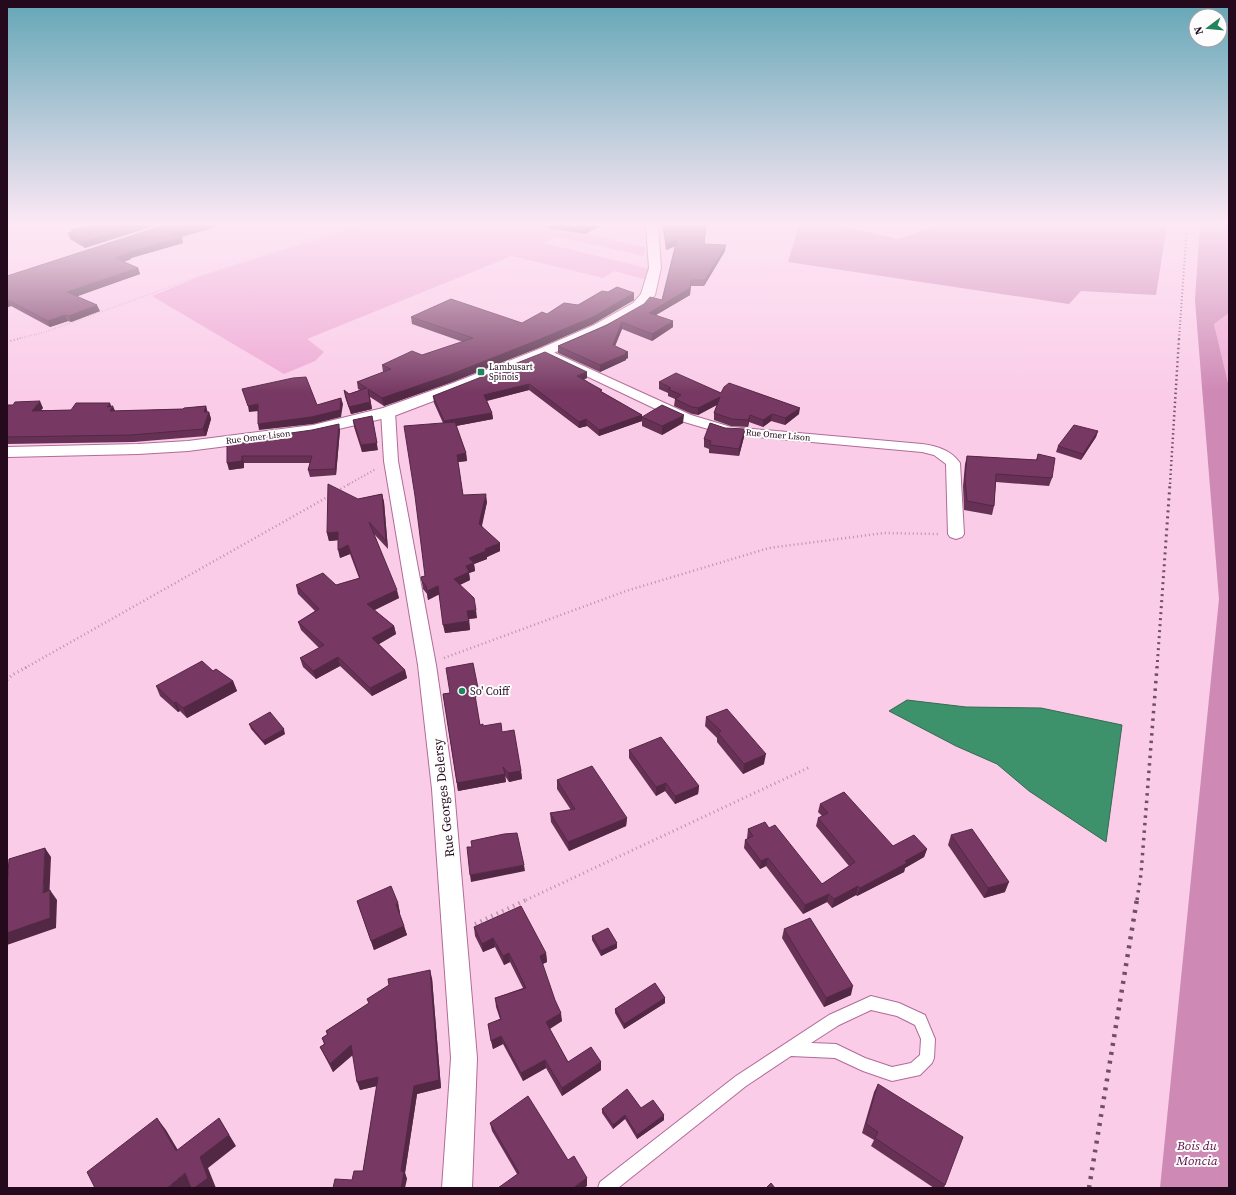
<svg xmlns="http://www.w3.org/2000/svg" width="1236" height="1195" font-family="'Source Serif 4',serif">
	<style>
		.green { fill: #eea9d4 }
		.forest { fill: #ce89b5 }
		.water { fill: #3d926c; stroke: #366954 }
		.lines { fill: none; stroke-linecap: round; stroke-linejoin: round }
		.service-casing { stroke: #b16b98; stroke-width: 2 }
		.minor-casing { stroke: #b16b98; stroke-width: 2 }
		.tertiary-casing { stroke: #b16b98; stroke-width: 2 }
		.path-far4 { stroke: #ba92ab; stroke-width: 1.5; stroke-dasharray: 0.5 2; stroke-linecap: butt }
		.path-far3 { stroke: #ba92ab; stroke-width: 2; stroke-dasharray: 1 2.5; stroke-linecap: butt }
		.path-far2 { stroke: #ba92ab; stroke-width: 2.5; stroke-dasharray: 1 3; stroke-linecap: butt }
		.path-far1 { stroke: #ba92ab; stroke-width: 3; stroke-dasharray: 1 3.5; stroke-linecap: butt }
		.path { stroke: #ba92ab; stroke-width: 4; stroke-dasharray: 1.5 4.5; stroke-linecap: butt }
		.service { fill: #fff; fill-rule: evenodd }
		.minor { fill: #fff; fill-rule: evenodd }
		.tertiary { fill: #fff; fill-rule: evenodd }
		.rail-far4 { stroke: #704f64; stroke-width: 2; stroke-dasharray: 1 2.5; stroke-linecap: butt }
		.rail-far3 { stroke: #704f64; stroke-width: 2.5; stroke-dasharray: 1.5 3; stroke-linecap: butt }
		.rail-far2 { stroke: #704f64; stroke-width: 3; stroke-dasharray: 2 4; stroke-linecap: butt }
		.rail-far1 { stroke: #704f64; stroke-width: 3.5; stroke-dasharray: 2.5 5; stroke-linecap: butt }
		.rail { stroke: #704f64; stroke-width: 4.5; stroke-dasharray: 3 6; stroke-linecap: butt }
		.wall { fill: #663155 }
		.shaded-wall { fill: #532845 }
		.building { fill: #773963; stroke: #532845 }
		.poi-dot { fill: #22835c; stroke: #fdfdfd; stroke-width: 1.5 }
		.labels { text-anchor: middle; stroke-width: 4; stroke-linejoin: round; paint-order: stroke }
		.far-poi-label { font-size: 9px; fill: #240a1c; stroke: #fdfdfd; text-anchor: start }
		.far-street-label { font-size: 9px; fill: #240a1c; stroke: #fdfdfd }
		.poi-label { font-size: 11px; fill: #240a1c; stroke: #fdfdfd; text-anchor: start }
		.near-street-label { font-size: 13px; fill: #240a1c; stroke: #fdfdfd }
		.near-park-label { font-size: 13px; font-style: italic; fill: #5f0b49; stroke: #fdfdfd }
	</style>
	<rect width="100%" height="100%" fill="#facce8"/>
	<path class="green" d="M363,225H543L645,247L644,256L556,236L544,243L650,269L647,280L614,271L603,278L512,256L307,339L324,352L315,361L284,374L152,296L199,277Z
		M1229,313V387L1214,324Z"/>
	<path class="forest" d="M799,225H835L899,239L937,225H1167L1156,295L1081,291L1069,304L788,262Z
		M1200,225H1229V313L1214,324L1229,387V1188H1160L1219,599L1195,300Z"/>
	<path class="water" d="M907,700L966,707L1041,708L1122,725L1106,842L1029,791L997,764L956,746L889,711Z"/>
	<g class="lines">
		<g class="service-casing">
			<path id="service" d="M871,996L899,1003L925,1015L935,1039L934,1058L932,1063L920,1075L892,1081L863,1071L835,1058L791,1056L746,1086L618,1188H598L600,1182L736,1076L829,1015ZM871,1010L897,1016L915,1025L921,1039L920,1055L911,1063L892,1067L865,1058L836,1044L811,1043L839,1025Z"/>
		</g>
		<g class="minor-casing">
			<path id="minor" d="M544,348L691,415L731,427L922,444C937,446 951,450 960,463L964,534L962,537L956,539L950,537L948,534L946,464L934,455L922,452L725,434L681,421L540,354L538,352L540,350Z
				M388,408L393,409L395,412L398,461L436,665L454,789L477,1058L472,1188H442L451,1058L432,789L418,665L384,461L381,412L383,409Z"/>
		</g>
		<g class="tertiary-casing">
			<path id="tertiary" d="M646,225H658L661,268L655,295L643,309L604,331L549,355L465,389L394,416L313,435L188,451L138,454L7,457V447L138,444L188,441L313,425L383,408L453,383L539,349L594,325L633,303L641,294L649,268Z"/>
		</g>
		<path class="path-far4" d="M17,339L45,332L197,277L359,225"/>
		<path class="path-far3" d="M7,342L21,338
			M349,484L376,469"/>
		<path class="path-far2" d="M337,491L351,483
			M444,658L626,591L769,548L884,533L938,534
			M25,668L331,495"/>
		<path class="path-far1" d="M7,680L12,675L27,667
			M526,900L810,767"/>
		<path class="path" d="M475,924L528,899"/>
		<use href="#service" class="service"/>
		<use href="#minor" class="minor"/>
		<use href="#tertiary" class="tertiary"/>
		<path class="rail-far4" d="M1179,339L1187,225"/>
		<path class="rail-far3" d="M1170,484L1179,338"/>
		<path class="rail-far2" d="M1157,668L1170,483"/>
		<path class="rail-far1" d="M1137,900L1141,874L1157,667"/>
		<path class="rail" d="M1089,1188L1137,899"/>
	</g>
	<path class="wall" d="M95,225L85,248L70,239L68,233L72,232L71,230Z
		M549,225H602L585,234L549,228Z
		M663,225H706L704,244L725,251L704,286H691L690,295L656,315L673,327L652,341L622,329L615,346L628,352V358L626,359V360L600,372L558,353V346L662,300L676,246L666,250Z
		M216,227L181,237L183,243L131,258V259L124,262L138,268L140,274L76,296L100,311L71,322L68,321L50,327L11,306L8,307H7V276Z
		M608,292L634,293V300L593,324L538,348L452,382L384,406L370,397L372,409L351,414L345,397L344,390L349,394L360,390L358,389L357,382L383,372L382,365L422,355L463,342L412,324L411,317L522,323L547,314L578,305Z
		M587,372V378L584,379L602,392L642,415V421L599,436L587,426L579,428L529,390L487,401L492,413L493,419L456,426L466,453L467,461L458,462L463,495L487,502L482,526L500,551L487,557V559L474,564L475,571L469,573L470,580L460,585L477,618L469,619L470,630L445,633L439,594L428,600L427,594L423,589L421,577L425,576L443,423L434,403L433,396Z
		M659,382L721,393L799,414L785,425L771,421L763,427L749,422L748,427L731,426L714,420V413L717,405L698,415L692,414L674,406L675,399L668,396V393L659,389Z
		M7,405L43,408L41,410H71L111,407L115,411L183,409L206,406L207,412H209L211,419L206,436L134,442L7,444Z
		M642,417L683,423L662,435L642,426Z
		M353,420L378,450L362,452L354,427Z
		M340,430L336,475L310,477L308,470L310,463H244V468L229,470L227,442Z
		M1098,431L1096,437L1081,460L1056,452L1058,446Z
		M744,437L739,456L709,453V449L704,447V439Z
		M1038,454L1052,478L1049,486L996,482L994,506L992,515L964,510L963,486L965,464L967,456L1036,460Z
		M382,494L384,502L388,549L374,534L399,598L374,610L394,626L396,634L379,644L405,670L407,678L372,696L340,666L316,679L303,667L300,658L319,648L301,630L298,622L315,611L298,594L296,585H336L359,578L350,554L340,558L338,540L329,541L327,533L358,499Z
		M213,671L233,681L237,691L187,718L180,711L178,712L160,696L156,686Z
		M478,688L479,696L475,697L480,725L502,732L521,771L522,779L509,782L505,776L506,782L458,791L443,694Z
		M706,717L764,764L743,774L717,742V738L705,726Z
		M249,724L285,734L265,745L251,729Z
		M629,750L699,786L698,794L675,804L665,791L656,796L629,758Z
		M557,780L627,818L626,826L569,851L551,822L550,813L571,810L557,789Z
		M820,804L893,846L927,849L924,857L905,868L904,872L857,896L856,895L832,908L827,902L803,914L766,866L760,869L744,848L745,840L748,838H747L748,829L769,828L822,884L849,866L816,826L818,818L822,816L818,812Z
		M951,835L1005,892L984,898L948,845Z
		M357,901L398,903L400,913H399L404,926L407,935L374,950Z
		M474,927L546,953L547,962L542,964L562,1021L550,1029L568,1062H601V1070L562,1096L546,1068L523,1081L503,1044L493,1049L488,1024L500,1019L496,1007L495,998L523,988L510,962L504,965L495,947L483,952L475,936Z
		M784,929L851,995L824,1007L782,938Z
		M592,936L617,948L601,956L592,940Z
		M432,978L441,1088L417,1094L405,1173L407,1179L352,1180L363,1171L377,1086L360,1090L353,1055L333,1072L324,1055L320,1047L324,1044L322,1038L327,1035L326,1031L369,1003L367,999Z
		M665,998V1003L624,1029L615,1013V1009Z
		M878,1084L945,1185L944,1188H934L871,1146L874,1140L862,1133L874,1092Z
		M641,1108L664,1120L637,1139L625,1119L613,1129L602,1113V1109Z
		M490,1123L568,1160L587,1178V1186L517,1174L492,1131Z"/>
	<path class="shaded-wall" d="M138,225H157L85,248L83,242Z
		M202,225H215L216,227L174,239L172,234Z
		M592,225H602L585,234V229Z
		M182,237L183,243L131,258V259L117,264L115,258L127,253Z
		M677,239V245L666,250V245Z
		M726,245L725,251L704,286L705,280Z
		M138,268L140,274L70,299L67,292Z
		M691,280L690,295L649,319V313Z
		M634,293V300L593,324L538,348L452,382L384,406L382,398Z
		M7,300H8L11,306L8,307L7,305Z
		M97,305L100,311L71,322L69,316Z
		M65,315L68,321L50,327L48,321Z
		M673,321V327L652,341V334Z
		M622,322V329L613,351V345Z
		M628,352V358L626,359V360L600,372V365Z
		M587,372V378L578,382L577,376Z
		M529,384V390L485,401L484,395Z
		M368,389L372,409L351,414L349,407Z
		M720,397V403L698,415V408Z
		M341,398L343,404L341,417L313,424L259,430L258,424Z
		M40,401L43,408L35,417L32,411Z
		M110,403L112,408L113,406L116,413L113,418L107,407Z
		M258,404L259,411L249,412L248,406Z
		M206,406L208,413L204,412Z
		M800,408L799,414L785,425V418Z
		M209,412L211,419L206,436L203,429Z
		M492,413L493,419L445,428L444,421Z
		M772,414L771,421L763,427V420Z
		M642,415V421L599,436V430Z
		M684,415L683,423L662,435V426Z
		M750,415L749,422L748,427V420Z
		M372,416L378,450L362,452L361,445Z
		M586,419L587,426L579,428V422Z
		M339,424L340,430L336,475L335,469Z
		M745,429L744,437L739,456V449Z
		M1098,431L1096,437L1081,460L1083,454Z
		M466,453L467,461L458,462L457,455Z
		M242,456L244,463V468L229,470L227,463Z
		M382,494L384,502L388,549L386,541Z
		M486,494L487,502L480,532L479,524Z
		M338,532L340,540L329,541L327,533Z
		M500,543V551L487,557V559L474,564L475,571L469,573L470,580L455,587L454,579L466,566L469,558L485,549Z
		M348,545L350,554L340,558L338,550Z
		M438,586L440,594L428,600L427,591Z
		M397,590L399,598L369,613L367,604Z
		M476,610L477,618L468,619L467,611Z
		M469,621L470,630L445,633L443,625Z
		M394,626L396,634L374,647L372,638Z
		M338,657L340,666L316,679L313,671Z
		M405,670L407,678L372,696L370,688Z
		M233,681L237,691L187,718L183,708Z
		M478,688L479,696L475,697L474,689Z
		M176,702L180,711L178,712L174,703Z
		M284,729L285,734L265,745L263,741Z
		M766,754L764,764L743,774L744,764Z
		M521,771L522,779L509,782L508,773Z
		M505,774L506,782L458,791L457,783Z
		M666,783L665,791L656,796V787Z
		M699,786L698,794L675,804V796Z
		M627,818L626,826L569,851L568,842Z
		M45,848L51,857L49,902L43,893Z
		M927,849L924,857L905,868L904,872L857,896L860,888L905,861Z
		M768,858L766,866L760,869L761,861Z
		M524,865L525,871L471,882L470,875Z
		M1009,882L1005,892L984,898L988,888Z
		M858,886L856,895L832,908L834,899Z
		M50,890L57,900L56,928L7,945V933Z
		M829,894L827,902L803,914L805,905Z
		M398,903L400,913L398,914L396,904Z
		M404,926L407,935L374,950L371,941Z
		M493,938L495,947L483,952L482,944Z
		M617,943V948L601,956V951Z
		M509,953L510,962L504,965L503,956Z
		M546,953L547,962L541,965L540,956Z
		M430,970L432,978L441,1088L417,1094L405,1173L407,1179L405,1188H401V1171Z
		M853,986L851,995L824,1007L826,998Z
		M665,998V1003L624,1029V1024Z
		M561,1013L562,1021L547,1030L546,1022Z
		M501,1036L503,1044L493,1049L491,1041Z
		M351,1045L354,1053L333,1072L330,1064Z
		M545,1060L546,1068L523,1081L521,1073Z
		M601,1062V1070L562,1096V1088Z
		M378,1077L381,1085L360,1090L357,1082Z
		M625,1115V1119L613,1129V1125Z
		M664,1115V1120L637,1139V1135Z
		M157,1118L166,1130L185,1162L176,1151Z
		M219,1118L236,1146L208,1168L216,1188H194L200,1157Z
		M185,1173L194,1184L189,1188H167Z
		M587,1178V1186L584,1188H573Z"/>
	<path class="building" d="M95,225H138L83,242L68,233L73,232L71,230Z
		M165,225H202L172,234L182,237L127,253H129L115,258L138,268L67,292L97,305L69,316L65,315L48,321L8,300H7V276Z
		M561,225H592L585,229Z
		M663,225H706L704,244L726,245L705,280H691L690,288L649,313L673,321L652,334L622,322L613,345L628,352L625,353L626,354L600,365L558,346L605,326L644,304L650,297L662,300L677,239L666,245Z
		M617,287L634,293L593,317L538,340L452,374L382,398L368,389L370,402L349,407L344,390L349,394L367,388L357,382L391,369L382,365L412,351L422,355L473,338L411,317L451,299L522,323L542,312L547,314L564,303L578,305L602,291L608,292Z
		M545,352L587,372L577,376L602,390L600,391L642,415L599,430L586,419L579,422L529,384L484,395L492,413L444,421L433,396Z
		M676,373L721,393L724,387L729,383L800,408L785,418L772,414L763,420L750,415L748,420L732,419L714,413L720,397L698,408L692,407L675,399L681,395L668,389L671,388L659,382Z
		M306,377L317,405L341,398L340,410L311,417L258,424V404L248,406L242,389L293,378Z
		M40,401L32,411L71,410L76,403H110L107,407L113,406L110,411L183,409L184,408L206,406L204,412H209L203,429L131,435L7,437V405H13L15,402Z
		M662,405L684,415L662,426L642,417Z
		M372,416L377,443L361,445L353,420Z
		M455,422L466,453L457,455L463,495L486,494L479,524L500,543L485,549L486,551L469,558L474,563L466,566L469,572L454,579L474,598L476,610L467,611L469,621L443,625L438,586L427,591L426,586L422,581L421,577L425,576L415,496L404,426Z
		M710,423L725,428L745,429L739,449L710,445L711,441L704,439Z
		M339,424L335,469L308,470L312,456H242V461L227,463V442L312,430Z
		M1074,425L1098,431L1083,454L1058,446Z
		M1038,454L1055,458L1052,478L996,474L994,506L967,501L965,478L967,456L1037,460Z
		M328,484L358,499L382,494L386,541L369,522L397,590L367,604L394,626L372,638L405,670L370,688L338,657L313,671L300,658L324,645L298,622L319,609L296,585L323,573L336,585L360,578L348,545L338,550V532L327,533Z
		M202,661L213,671L216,669L233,681L183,708L176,702L174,703L156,686Z
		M473,663L478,688L474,689L480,725L483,724V726L501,723L502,732L514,730L521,771L508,773L503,767L505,774L457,783L443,694L450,693L446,668Z
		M727,709L766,754L744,764L718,733L721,731L706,717Z
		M270,712L284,729L263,741L249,724Z
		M661,737L699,786L675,796L666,783L656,787L629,750Z
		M592,766L627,818L568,842L550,813L575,809L557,780Z
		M844,792L893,846L914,835L927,849L905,861L907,863L860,888L858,886L834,899L829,894L805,905L768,858L761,861L745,840L753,836L748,829L765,822L769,828L775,825L822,884L855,862L818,818L828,813L820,804Z
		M972,829L1009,882L988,888L951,835Z
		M517,833L524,865L470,875L467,847H472L471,841L504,834Z
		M45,848L43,893L50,890V918L7,933V888L9,859Z
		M391,886L398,903L396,904L404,926L371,941L357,901Z
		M521,906L546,953L540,956L555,1000L561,1013L546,1022L568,1062L591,1047L601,1062L562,1088L545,1060L521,1073L501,1036L491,1041L488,1024L501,1019L495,998L526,988L509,953L503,956L493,938L482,944L474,927Z
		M810,918L853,986L826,998L784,929Z
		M608,928L617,943L601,951L592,936Z
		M430,970L439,1080L414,1086L401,1171L404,1172L401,1188H333L335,1179L352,1180L354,1171H363L378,1077L357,1082L351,1045L330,1064L320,1047L325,1044L322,1038L328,1034L326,1031L369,1003L367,999L389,985L388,979Z
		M655,983L665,998L624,1024L615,1009Z
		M878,1084L963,1137L945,1185L875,1138L878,1132L866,1124Z
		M627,1089L641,1108L653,1100L664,1115L637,1135L625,1115L613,1125L602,1109Z
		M528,1096L568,1160L574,1156L587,1178L573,1188H498L519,1173L490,1123Z
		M157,1118L176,1151L219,1118L229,1135L200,1157L208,1178L194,1188H191L185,1173L167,1188H95L87,1172Z
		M771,1183L775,1188H766Z"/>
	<linearGradient id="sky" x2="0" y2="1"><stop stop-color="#63a6b6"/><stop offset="0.57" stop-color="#fde8f5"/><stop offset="1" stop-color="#fde8f5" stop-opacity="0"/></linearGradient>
	<rect width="1236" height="392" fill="url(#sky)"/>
	<g class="poi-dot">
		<rect x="477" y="368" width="8" height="8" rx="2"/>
		<circle cx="462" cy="691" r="4"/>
	</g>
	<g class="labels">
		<g class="far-poi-label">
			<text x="489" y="370">Lambusart<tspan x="489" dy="10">Spinois</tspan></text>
		</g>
		<g class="far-street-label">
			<text transform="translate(778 435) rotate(5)" y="3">Rue Omer Lison</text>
			<text transform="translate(258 437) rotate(-7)" y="3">Rue Omer Lison</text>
		</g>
		<g class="poi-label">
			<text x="470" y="695">So' Coiff</text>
		</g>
		<g class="near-street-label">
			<text transform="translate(443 798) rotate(-96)" y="5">Rue Georges Delersy</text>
		</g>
		<g class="near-park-label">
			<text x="1197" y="1150">Bois du<tspan x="1197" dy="15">Moncia</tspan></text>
		</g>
	</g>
	<rect width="1236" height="1195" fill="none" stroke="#240a1c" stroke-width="16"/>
	<g transform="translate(1208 28) rotate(254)"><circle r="19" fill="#fdfdfd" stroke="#a69ca3"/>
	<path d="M0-3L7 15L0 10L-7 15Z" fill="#22835c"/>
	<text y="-6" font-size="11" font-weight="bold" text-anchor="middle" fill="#240a1c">N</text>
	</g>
</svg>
